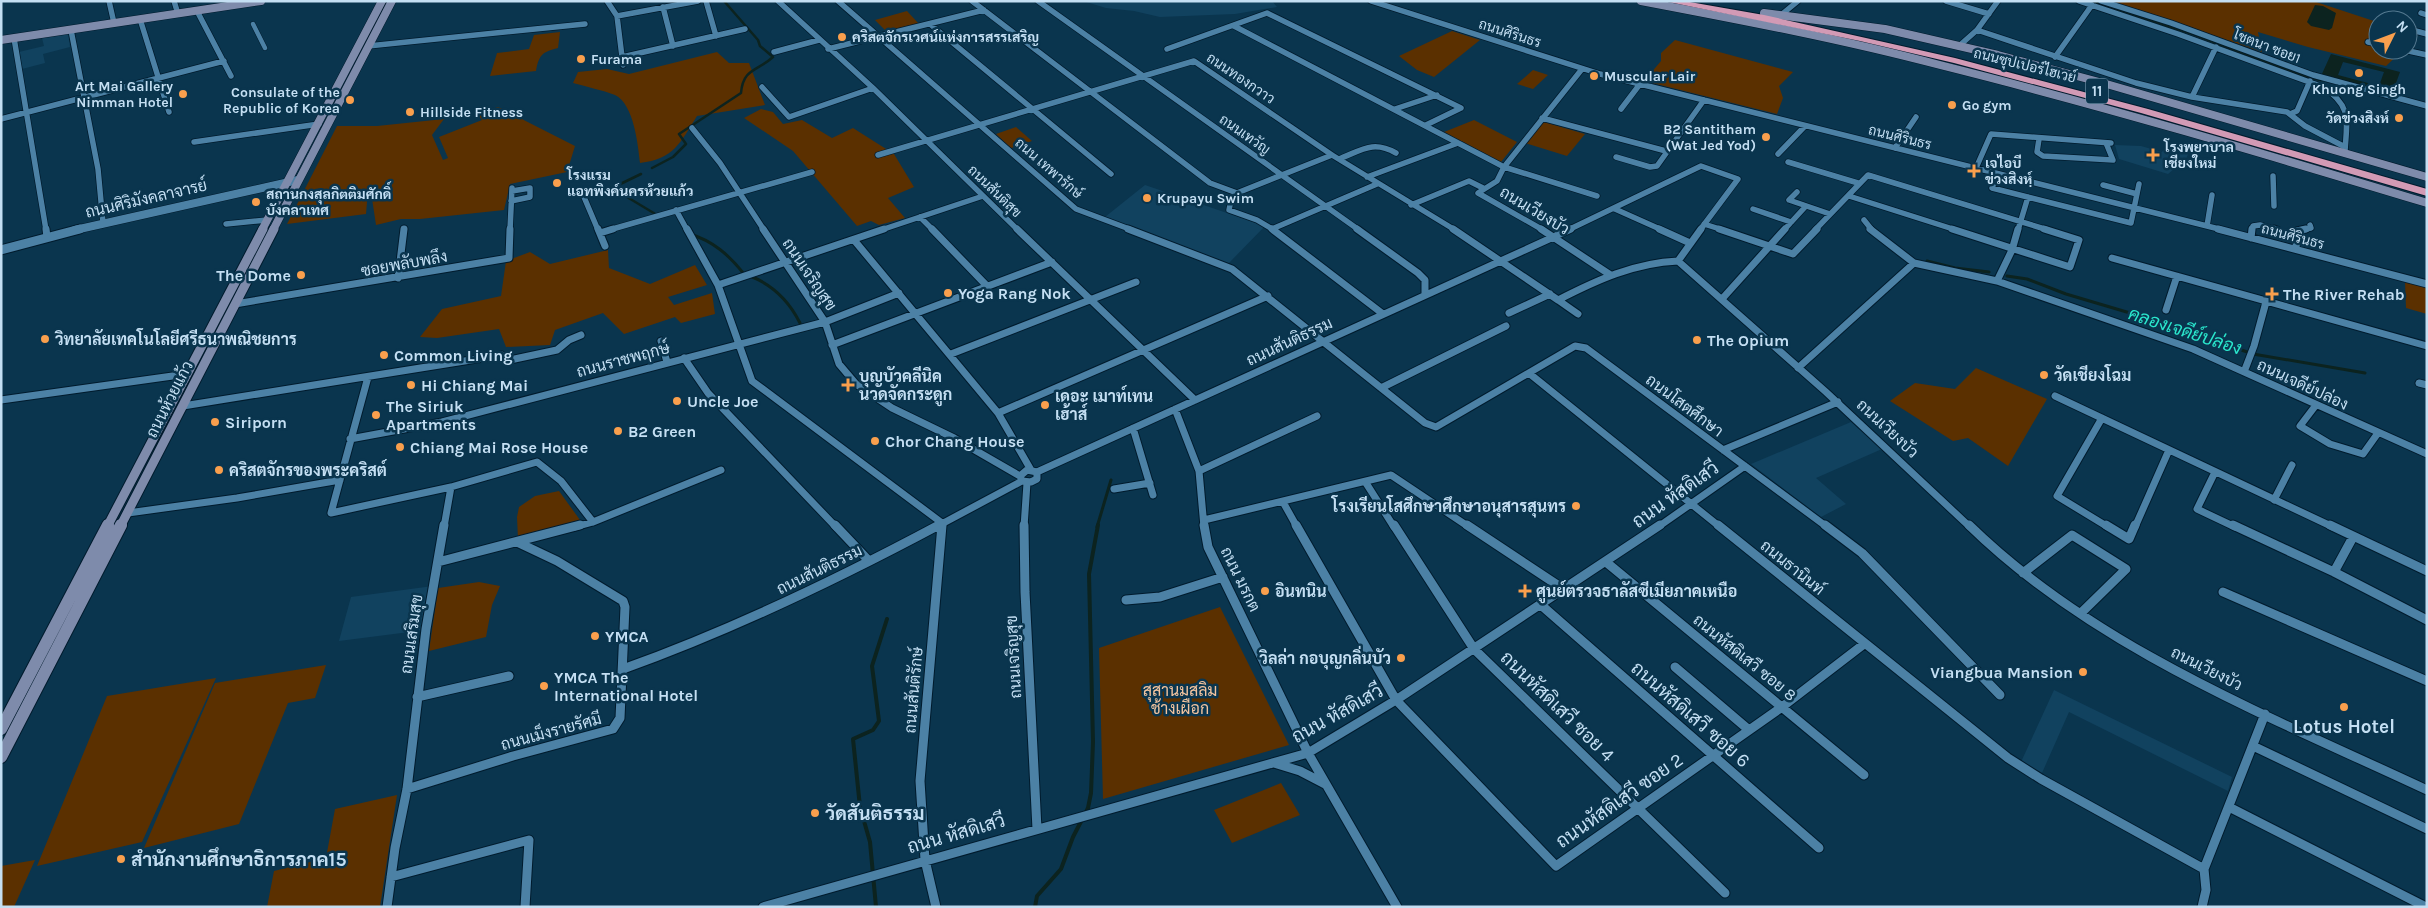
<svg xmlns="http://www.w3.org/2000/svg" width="2428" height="908" font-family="Karla,Sarabun,sans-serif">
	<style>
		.built { fill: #11425f }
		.green { fill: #5b3000 }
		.water { fill: #0c231f; fill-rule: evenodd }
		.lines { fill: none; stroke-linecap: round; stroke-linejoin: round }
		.stream-far2 { stroke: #0c231f; stroke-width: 2.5 }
		.stream-far1 { stroke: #0c231f; stroke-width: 3 }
		.stream { stroke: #0c231f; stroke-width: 4 }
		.pedestrian-casing { stroke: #011b2d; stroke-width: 5.5 }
		.minor-far2-casing { stroke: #011b2d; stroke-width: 7 }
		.minor-far1-casing { stroke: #011b2d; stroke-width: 9 }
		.minor-casing { stroke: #011b2d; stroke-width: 11 }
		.tertiary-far1-casing { stroke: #011b2d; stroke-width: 9 }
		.tertiary-casing { stroke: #011b2d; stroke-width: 11 }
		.secondary-far2-casing { stroke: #011b2d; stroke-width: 9 }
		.secondary-far1-casing { stroke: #011b2d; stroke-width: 11 }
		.secondary-casing { stroke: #011b2d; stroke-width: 14 }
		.trunk-casing { stroke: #011b2d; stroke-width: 2 }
		.pedestrian { stroke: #4c81a5; stroke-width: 4.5 }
		.minor-far2 { stroke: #4c81a5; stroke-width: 5.5 }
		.minor-far1 { stroke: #4c81a5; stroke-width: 7 }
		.minor { stroke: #4c81a5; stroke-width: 9 }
		.tertiary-far1 { stroke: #4c81a5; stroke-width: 8 }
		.tertiary { stroke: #4c81a5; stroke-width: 9 }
		.secondary-far2 { stroke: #7e8bab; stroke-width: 8 }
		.secondary-far1 { stroke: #7e8bab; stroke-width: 9 }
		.secondary { stroke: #7e8bab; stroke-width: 12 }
		.trunk { fill: #d29ab5; fill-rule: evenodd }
		.poi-dot { fill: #f99f4d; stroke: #0a354e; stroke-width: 2 }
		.labels { text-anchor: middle; stroke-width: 5; stroke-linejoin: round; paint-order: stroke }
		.far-street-label { font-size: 14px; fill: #c4dff3; stroke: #0a354e }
		.far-poi-label { font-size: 14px; font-weight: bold; fill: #c4dff3; stroke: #0a354e; text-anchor: start }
		.shield { fill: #0a354e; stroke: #8cacc2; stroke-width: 1 }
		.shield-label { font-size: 15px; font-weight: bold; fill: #c4dff3 }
		.street-label { font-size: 16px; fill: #c4dff3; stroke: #0a354e }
		.poi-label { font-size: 16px; font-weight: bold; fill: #c4dff3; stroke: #0a354e; text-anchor: start }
		.park-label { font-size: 16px; fill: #f3c49f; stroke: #0a354e }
		.water-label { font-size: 18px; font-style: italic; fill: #2ae6cc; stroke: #0a354e }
		.near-street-label { font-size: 19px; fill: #c4dff3; stroke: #0a354e }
		.near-poi-label { font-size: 19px; font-weight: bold; fill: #c4dff3; stroke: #0a354e; text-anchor: start }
	</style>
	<rect width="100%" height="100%" fill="#0a354e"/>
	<path class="built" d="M1083,1H1272L1277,7L1235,14L1160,17L1134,11L1106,8Z
		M68,33L70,47L43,54L45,63L22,69L19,52L44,46L42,38Z
		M2115,145L2141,146L2162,152L2167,145L2189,152L2186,159L2168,174L2119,159Z
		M1145,185L1265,226L1228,264L1105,217Z
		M1851,422L1882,449L1816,478L1846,504L1821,517L1751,464Z
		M433,586L425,630L339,641L351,597Z
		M2054,690L2232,777L2228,791L2069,712L2042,773L2021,762Z"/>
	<path class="green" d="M2109,1H2313L2377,22L2369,41L2378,43V50L2402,51L2386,66L2308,47L2258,32L2262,52Z
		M907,11L919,24L887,32L875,20Z
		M1452,31L1480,40L1434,77L1417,70L1399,56Z
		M560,32L558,48C542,52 539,55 536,71L490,76L497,53L529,49L534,35Z
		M1675,40L1793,72L1779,86L1783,98L1777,114L1644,81L1661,61V53Z
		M717,52L729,63H749L765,105L697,116C680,143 674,159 640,163C638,145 634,104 615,95C602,90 587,87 573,83L578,72L607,69L629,74Z
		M1533,70L1548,75L1533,89L1517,84Z
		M498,107L575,146L567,172L510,184L504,210L420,219H401L376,225L371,192L373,189L368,190L366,214L287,224L337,126H377L444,119L432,135L443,160L448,158L439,137L482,120L477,114Z
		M761,109L773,112L783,124L802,120L832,138L853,128L894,154L914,187L888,198L905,218L879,225L871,221L857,226L793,151L744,118Z
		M1474,120L1517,142L1501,162L1444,132Z
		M1544,122L1585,134L1567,156L1525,143Z
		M1016,127L1032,141L1011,148L996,134Z
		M608,250L609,268L650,284L695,265L707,285L668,297L674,305L712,293L715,314L681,323L675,317L624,334L603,313L555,330L550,345L506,347L499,329L437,338L420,337L442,309L501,296L506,261L530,252L550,264Z
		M2405,281L2427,287V314L2406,308Z
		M1976,368L2047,399L2008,466L1968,438L1953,441L1890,401L1915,383L1955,389Z
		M559,491L580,520L518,539L517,517L519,507L535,496Z
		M479,582L500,586L492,605L486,637L429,651L438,588Z
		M1220,607L1289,745L1103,799L1099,648Z
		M326,665L315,698L288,703L239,824L144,848L215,683Z
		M216,678L142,842L37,866L107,696Z
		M1281,783L1300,815L1232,843L1214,810Z
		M397,795L380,907H267L274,871L326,858L335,809Z
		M35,860L14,907H1V866Z"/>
	<path class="water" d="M2315,5L2323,6L2336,13L2332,28L2329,30L2311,26L2307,22Z
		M2331,54L2400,72L2392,94L2321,76ZM2343,62L2384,72L2379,86L2338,75Z"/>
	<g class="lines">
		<path class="stream-far2" d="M2090,1L2193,34L2300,75L2325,81L2327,79
			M652,168L673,157L686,144L679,134L741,93C743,68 758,71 773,57L760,46L758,40L724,1
			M641,174L612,188L657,215"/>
		<path class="stream-far1" d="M690,234C713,241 729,255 744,274
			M1927,261L1955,268L1989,272
			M750,276C773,285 789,301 800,323
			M2007,276L2027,279L2066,294L2157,321L2253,354L2365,373
			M1097,527L1111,480"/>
		<path class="stream" d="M876,907L870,842L860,807L853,739L873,730L879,721L872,666L887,619
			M1035,907L1037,896L1061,869L1073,837L1088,808L1091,793L1093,742L1089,574L1098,525"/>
		<g class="pedestrian-casing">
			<path id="pedestrian" d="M253,24L265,48"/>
		</g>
		<g class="minor-far2-casing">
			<path id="minor-far2" d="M109,1L114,23
				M174,1L178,14
				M607,1L617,16L623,65
				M706,1L716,36
				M778,1L873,88L1018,230
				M838,1L1076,209L1132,230
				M972,1L1210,183L1237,193
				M1038,1L1359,230
				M1371,1L1600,74L2223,230
				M1946,1L1989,14
				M2079,1L2178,34L2323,87C2352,106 2347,120 2345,151
				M2101,1L2171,23L2313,75L2427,106
				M663,7L673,46
				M197,11L231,76
				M2421,13L2427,15
				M1781,15L1798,1
				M617,16L698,1
				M140,19L169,112
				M930,24L1111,174
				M1234,26L1504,167L1597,196
				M2408,29L2427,34
				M71,30L98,169L103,223
				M1977,30L2136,83L2192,97L2287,112L2305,126L2345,147
				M14,38L46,230
				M2368,42L2378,44
				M368,46L585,24
				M1959,46L1977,30L1998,1
				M828,49L984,10
				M1167,49L1267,13L1461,108
				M2404,50L2427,55
				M774,52L819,40
				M622,57L745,29
				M2055,57L2092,5
				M762,87L789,117L873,88
				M2192,97L2216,47
				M1395,109L1437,95
				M1621,109L1640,84
				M2290,114L2297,111L2310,81
				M1542,118L1666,151
				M1,119L224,61
				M1426,125L1461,108
				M692,128L720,163L764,230
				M2039,139L2037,152L2043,156L2113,160L2106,143
				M194,142L319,124
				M1895,148L1916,117
				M1778,154L1805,126
				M878,155L1194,61L1332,155L1455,230
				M1616,157L1650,167L1657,166L1704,100
				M1339,159C1362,150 1373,140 1396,153
				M1788,162L1858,183
				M1976,168L1991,134L2111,143
				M1998,174L1992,188L2131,223L2139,184
				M2273,176L2274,206
				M1367,177L1458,143
				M2103,185L2137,194
				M1797,192L1789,200L1830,214
				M1849,196L1956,230
				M584,197L598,230
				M511,201L530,197V188L512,191
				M1411,205L1469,181L1483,188
				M1615,209L1662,230
				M1753,209L1791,222
				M676,210L687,230
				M920,217L933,230
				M1864,220L1872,230
				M226,224L267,220
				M1704,224L1723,230
				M2207,226L2212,195
				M1272,229L1377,184
				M510,230L512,188
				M609,230L812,172
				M881,230L983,196
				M1274,230L1257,220L1229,210L1231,200L1237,193L1332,155
				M1543,230L1478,193L1497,181L1504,167L1582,69
				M1568,230L1701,166L1738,179L1700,230
				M1784,230L1806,206
				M1815,230L1868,175L2048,230
				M2018,230L2028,197
				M2252,230L2253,226L2260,225L2277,230
				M2300,230L2311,228L2310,225"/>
		</g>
		<g class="minor-far1-casing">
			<path id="minor-far1" d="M46,229L47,237
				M598,229L605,246
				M687,229L718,285L752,381L942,523V527
				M763,229L825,322L839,364L856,384L892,408L954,438L1020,476
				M932,229L987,286
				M1017,229L1195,400
				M1128,229L1232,269L1425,423L1436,427L1575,346L1586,348L1827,527
				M1272,229L1383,314
				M1357,229L1418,273L1425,280V294
				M1453,229L1558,300C1597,280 1634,263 1678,261L1826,392L1970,527
				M1541,229L1609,274
				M1659,229L1690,243
				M1719,229L1793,254L1817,229
				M1870,229L1914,263L1997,281L2193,349L2427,454
				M1952,229L2070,267L2079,240L2044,229
				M2218,229L2427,284
				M2274,229L2277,230
				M600,233L613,229
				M2251,238L2252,229
				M854,240L998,413L1031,470
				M2296,249L2297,231L2306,229
				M2112,258L2427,346
				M1678,261L1701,229
				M398,278L404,229
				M1997,281L2012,250L2018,229
				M718,285L884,229
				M1722,299L1785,229
				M1558,300L1578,314
				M235,304L509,258L510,229
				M2166,310L2177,276
				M1509,313L1550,294
				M661,341L667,362
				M832,345L1052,262
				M951,354L1136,282
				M684,358L708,393L836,527
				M1798,368L1914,263
				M2244,372L2254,346L2266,302
				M1530,374L1720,527
				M368,377L331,513L451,487L537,462L561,481L593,522
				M2419,383L2427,385
				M1381,388L1506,326
				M2055,396L2333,527
				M1,400L187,374
				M2316,405L2300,426L2330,444L2363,454L2378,433
				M183,406L502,355L510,360L557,350L569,340L581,335
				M1175,409L1199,471L1204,527
				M998,413L1268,296
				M2102,418L2057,496L2108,527
				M1133,428L1153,495
				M350,439L442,422L825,322L899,293
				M1723,450L1838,402
				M1027,470L1037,472V479L1031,482L1022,481L1020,476Z
				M1199,471L1317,416
				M1037,472L1571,229
				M2215,472L2197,509L2235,527
				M1366,483L1394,527
				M1114,489L1150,483
				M2274,500L2292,465
				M1283,502L1297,527
				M128,513L237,498L340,480
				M1204,520L1391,475L1469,527
				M444,527L451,487
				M575,527L593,522L721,470
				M936,527L1022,481
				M1024,527L1027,483
				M1658,527L1745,466
				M2135,527L2169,450"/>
		</g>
		<g class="minor-casing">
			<path id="minor" d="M835,525L869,561
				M1024,525L1025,592L1037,829
				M1204,525L1208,547L1308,753L1397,907
				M1296,525L1396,700L1556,866L1782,707L1864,644
				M1394,525L1474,649L1725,893
				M1467,525L1565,590
				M1718,525L2008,758L2041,779L2204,869
				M1825,525L1862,553L2000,695
				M1969,525C2096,649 2269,716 2427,790
				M2106,525L2129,539L2135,525
				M2233,525L2334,572L2427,620
				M2330,525L2427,571
				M438,562L580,525
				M1606,562L1864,775
				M2334,572L2353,537
				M2023,573L2072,535L2126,569L2081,613
				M2223,592L2427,681
				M1126,600L1160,597L1223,577
				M1541,605L1819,848
				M1675,667L1749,730
				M623,669C732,630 836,580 939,525
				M417,697L509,676
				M2253,746L2427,829
				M1274,763L1300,771L1325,784
				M407,789L513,756L613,729L620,718L625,607L623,601L557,561L519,543
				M2229,807L2426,907
				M391,877L529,840L525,907
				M387,907L395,848L407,789L426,629L444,525
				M763,907L1308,753L1396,700L1660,525
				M936,907L925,860L920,781L942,525
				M2202,907L2206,890L2204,869L2265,714"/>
		</g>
		<g class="tertiary-far1-casing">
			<path id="tertiary-far1" d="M75,230L298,180"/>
		</g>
		<g class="tertiary-casing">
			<path id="tertiary" d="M1,250L80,229"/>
		</g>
		<g class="secondary-far2-casing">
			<path id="secondary-far2" d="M1641,1C1741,20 1841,39 1940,65C2104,106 2265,154 2427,203
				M1764,13L1885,29L1998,55L2103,83L2427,177
				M1,40L261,1
				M262,230L382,1
				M273,230L392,1"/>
		</g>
		<g class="secondary-far1-casing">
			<path id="secondary-far1" d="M107,527L263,229
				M120,527L274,229"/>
		</g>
		<g class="secondary-casing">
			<path id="secondary" d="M1,729L108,525
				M1,757L121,525"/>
		</g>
		<g class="trunk-casing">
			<path id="trunk" d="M1664,1H1684L1764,15L1955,58L2148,109L2427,189V196L2141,113L1954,63L1860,41Z"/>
		</g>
		<use href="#pedestrian" class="pedestrian"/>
		<use href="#minor-far2" class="minor-far2"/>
		<use href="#minor-far1" class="minor-far1"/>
		<use href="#minor" class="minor"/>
		<use href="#tertiary-far1" class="tertiary-far1"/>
		<use href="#tertiary" class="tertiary"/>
		<use href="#secondary-far2" class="secondary-far2"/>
		<use href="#secondary-far1" class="secondary-far1"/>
		<use href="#secondary" class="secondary"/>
		<use href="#trunk" class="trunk"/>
	</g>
	<g class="poi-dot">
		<circle cx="842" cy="37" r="5"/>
		<circle cx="581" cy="59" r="5"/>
		<circle cx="2359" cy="73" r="5"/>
		<circle cx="1594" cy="76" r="5"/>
		<circle cx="183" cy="94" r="5"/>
		<circle cx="350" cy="100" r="5"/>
		<circle cx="1952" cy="105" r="5"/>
		<circle cx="410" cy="112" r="5"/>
		<circle cx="2399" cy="118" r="5"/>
		<circle cx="1766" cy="137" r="5"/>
		<path d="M2150.5 147.5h5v5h5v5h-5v5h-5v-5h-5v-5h5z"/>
		<path d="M1971.5 163.5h5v5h5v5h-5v5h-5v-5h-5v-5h5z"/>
		<circle cx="557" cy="183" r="5"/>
		<circle cx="1147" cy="198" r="5"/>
		<circle cx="256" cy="202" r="5"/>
		<circle cx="301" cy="275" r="5"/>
		<circle cx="948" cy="293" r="5"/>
		<path d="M2269.5 286.5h5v5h5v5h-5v5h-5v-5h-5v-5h5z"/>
		<circle cx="45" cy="339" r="5"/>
		<circle cx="1697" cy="340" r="5"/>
		<circle cx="384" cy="355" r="5"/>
		<circle cx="2044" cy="375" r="5"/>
		<circle cx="411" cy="385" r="5"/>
		<path d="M845.5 377.5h5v5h5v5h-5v5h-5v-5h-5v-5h5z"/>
		<circle cx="677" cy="401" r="5"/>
		<circle cx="1045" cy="405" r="5"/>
		<circle cx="376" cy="415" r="5"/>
		<circle cx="215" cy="422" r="5"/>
		<circle cx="618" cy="431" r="5"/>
		<circle cx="875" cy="441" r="5"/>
		<circle cx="400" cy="447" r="5"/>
		<circle cx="219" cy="470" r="5"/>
		<circle cx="1576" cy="506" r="5"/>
		<circle cx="1265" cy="591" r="5"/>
		<path d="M1522.5 583.5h5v5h5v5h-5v5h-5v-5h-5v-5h5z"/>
		<circle cx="595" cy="636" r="5"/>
		<circle cx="1401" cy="658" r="5"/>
		<circle cx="2083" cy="672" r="5"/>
		<circle cx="544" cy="686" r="5"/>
		<circle cx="2344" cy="707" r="5"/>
		<circle cx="815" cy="813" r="5"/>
		<circle cx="121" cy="859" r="5"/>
	</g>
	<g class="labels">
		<g class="far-street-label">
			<text transform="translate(1510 33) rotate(18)" y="5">ถนนศิรินธร</text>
			<text transform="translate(2267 46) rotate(21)" y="5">โชตนา ซอย1</text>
			<text transform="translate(2025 65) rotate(14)" y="5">ถนนซุปเปอร์ไฮเวย์</text>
			<text transform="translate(1241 78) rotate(34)" y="5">ถนนทองกวาว</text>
			<text transform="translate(1245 134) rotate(35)" y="5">ถนนเทวัญ</text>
			<text transform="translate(1900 137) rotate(14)" y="5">ถนนศิรินธร</text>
			<text transform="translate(1049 168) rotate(41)" y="5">ถนน เทพารักษ์</text>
			<text transform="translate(995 191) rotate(44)" y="5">ถนนสันติสุข</text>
			<text transform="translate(2293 236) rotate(15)" y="5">ถนนศิรินธร</text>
		</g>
		<g class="far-poi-label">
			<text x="852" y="42">คริสตจักรเวศน์แห่งการสรรเสริญ</text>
			<text x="591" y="64">Furama</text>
			<text x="1604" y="81">Muscular Lair</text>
			<text x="173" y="91" text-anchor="end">Art Mai Gallery<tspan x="173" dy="16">Nimman Hotel</tspan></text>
			<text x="2359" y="94" text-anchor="middle">Khuong Singh</text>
			<text x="340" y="97" text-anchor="end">Consulate of the<tspan x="340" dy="16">Republic of Korea</tspan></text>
			<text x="1962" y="110">Go gym</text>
			<text x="420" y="117">Hillside Fitness</text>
			<text x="2389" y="123" text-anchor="end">วัดข่วงสิงห์</text>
			<text x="1756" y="134" text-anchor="end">B2 Santitham<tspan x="1756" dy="16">(Wat Jed Yod)</tspan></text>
			<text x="2164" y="152">โรงพยาบาล<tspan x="2164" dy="16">เชียงใหม่</tspan></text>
			<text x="1985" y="168">เจไอบี<tspan x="1985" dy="16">ข่วงสิงหฺ์</tspan></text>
			<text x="567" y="180">โรงแรม<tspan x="567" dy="16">แอทพิงค์นครห้วยแก้ว</tspan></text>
			<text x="266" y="199">สถานกงสุลกิตติมศักดิ์<tspan x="266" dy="16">บังคลาเทศ</tspan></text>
			<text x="1157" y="203">Krupayu Swim</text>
		</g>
		<rect class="shield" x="2086" y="78.5" width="22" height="25" rx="4"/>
		<g class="shield-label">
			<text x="2097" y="96">11</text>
		</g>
		<g class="street-label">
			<text transform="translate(146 198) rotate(-13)" y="6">ถนนศิริมังคลาจารย์</text>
			<text transform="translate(1535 210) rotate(31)" y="6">ถนนเวียงบัว</text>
			<text transform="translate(404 263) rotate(-10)" y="6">ซอยพลับพลึง</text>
			<text transform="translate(810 274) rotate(56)" y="6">ถนนเจริญสุข</text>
			<text transform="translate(1289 341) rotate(-25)" y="6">ถนนสันติธรรม</text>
			<text transform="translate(623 359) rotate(-15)" y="6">ถนนราชพฤกษ์</text>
			<text transform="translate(2303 384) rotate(25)" y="6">ถนนเจดีย์ปล่อง</text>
			<text transform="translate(169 399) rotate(-63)" y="6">ถนนห้วยแก้ว</text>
			<text transform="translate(1685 405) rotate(37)" y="6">ถนนโสตศึกษา</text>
			<text transform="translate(1888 428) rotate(43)" y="6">ถนนเวียงบัว</text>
			<text transform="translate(1793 567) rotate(39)" y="6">ถนนธานินท์</text>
			<text transform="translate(819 569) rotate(-26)" y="6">ถนนสันติธรรม</text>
			<text transform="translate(1241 579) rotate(64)" y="6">ถนน มรกต</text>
			<text transform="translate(411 634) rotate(-82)" y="6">ถนนเสริมสุข</text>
			<text transform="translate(1013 657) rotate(-93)" y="6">ถนนเจริญสุข</text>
			<text transform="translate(1745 657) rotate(39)" y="6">ถนนหัสดิเสวี ซอย 8</text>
			<text transform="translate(2207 668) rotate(27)" y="6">ถนนเวียงบัว</text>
			<text transform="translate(913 690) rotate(-85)" y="6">ถนนสันติรักษ์</text>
			<text transform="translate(551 731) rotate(-15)" y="6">ถนนเม็งรายรัศมี</text>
		</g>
		<g class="poi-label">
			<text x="291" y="281" text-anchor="end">The Dome</text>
			<text x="958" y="299">Yoga Rang Nok</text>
			<text x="2283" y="300">The River Rehab</text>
			<text x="55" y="345">วิทยาลัยเทคโนโลยีศรีธนาพณิชยการ</text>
			<text x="1707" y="346">The Opium</text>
			<text x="394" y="361">Common Living</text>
			<text x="2054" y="381">วัดเชียงโฉม</text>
			<text x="859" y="382">บุญบัวคลีนิค<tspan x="859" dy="18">นวดจัดกระดูก</tspan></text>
			<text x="421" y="391">Hi Chiang Mai</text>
			<text x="1055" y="402">เดอะ เมาท์เทน<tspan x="1055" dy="18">เฮ้าส์</tspan></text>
			<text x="687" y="407">Uncle Joe</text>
			<text x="386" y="412">The Siriuk<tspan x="386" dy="18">Apartments</tspan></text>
			<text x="225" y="428">Siriporn</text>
			<text x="628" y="437">B2 Green</text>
			<text x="885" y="447">Chor Chang House</text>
			<text x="410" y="453">Chiang Mai Rose House</text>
			<text x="229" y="476">คริสตจักรของพระคริสต์</text>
			<text x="1566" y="512" text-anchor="end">โรงเรียนโสศึกษาศึกษาอนุสารสุนทร</text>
			<text x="1275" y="597">อินทนิน</text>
			<text x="1536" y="597">ศูนย์ตรวจธาลัสซีเมียภาคเหนือ</text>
			<text x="605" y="642">YMCA</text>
			<text x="1391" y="664" text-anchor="end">วิลล่า กอบุญกลิ่นบัว</text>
			<text x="2073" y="678" text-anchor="end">Viangbua Mansion</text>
			<text x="554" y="683">YMCA The<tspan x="554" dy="18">International Hotel</tspan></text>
		</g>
		<g class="park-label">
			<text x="1180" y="696">สุสานมุสลิม<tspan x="1180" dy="18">ช้างเผือก</tspan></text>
		</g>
		<g class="water-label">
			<text transform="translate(2185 331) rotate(18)" y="6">คลองเจดีย์ปล่อง</text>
		</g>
		<g class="near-street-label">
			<text transform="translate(1675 494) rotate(-35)" y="7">ถนน หัสดิเสวี</text>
			<text transform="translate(1558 706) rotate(44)" y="7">ถนนหัสดิเสวี ซอย 4</text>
			<text transform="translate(1337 713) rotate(-29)" y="7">ถนน หัสดิเสวี</text>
			<text transform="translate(1691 714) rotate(41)" y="7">ถนนหัสดิเสวี ซอย 6</text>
			<text transform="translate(1619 800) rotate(-35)" y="7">ถนนหัสดิเสวี ซอย 2</text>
			<text transform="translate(956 833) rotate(-16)" y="7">ถนน หัสดิเสวี</text>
		</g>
		<g class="near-poi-label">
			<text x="2344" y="733" text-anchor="middle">Lotus Hotel</text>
			<text x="825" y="820">วัดสันติธรรม</text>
			<text x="131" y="866">สำนักงานศึกษาธิการภาค15</text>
		</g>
	</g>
	<rect width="2428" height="908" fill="none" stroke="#c4dff3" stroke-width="5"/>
	<g transform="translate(2393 35) rotate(48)"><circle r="24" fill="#0a354e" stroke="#547990"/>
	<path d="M0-4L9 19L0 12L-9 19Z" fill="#f99f4d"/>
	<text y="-8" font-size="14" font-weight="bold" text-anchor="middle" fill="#c4dff3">N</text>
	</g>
</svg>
